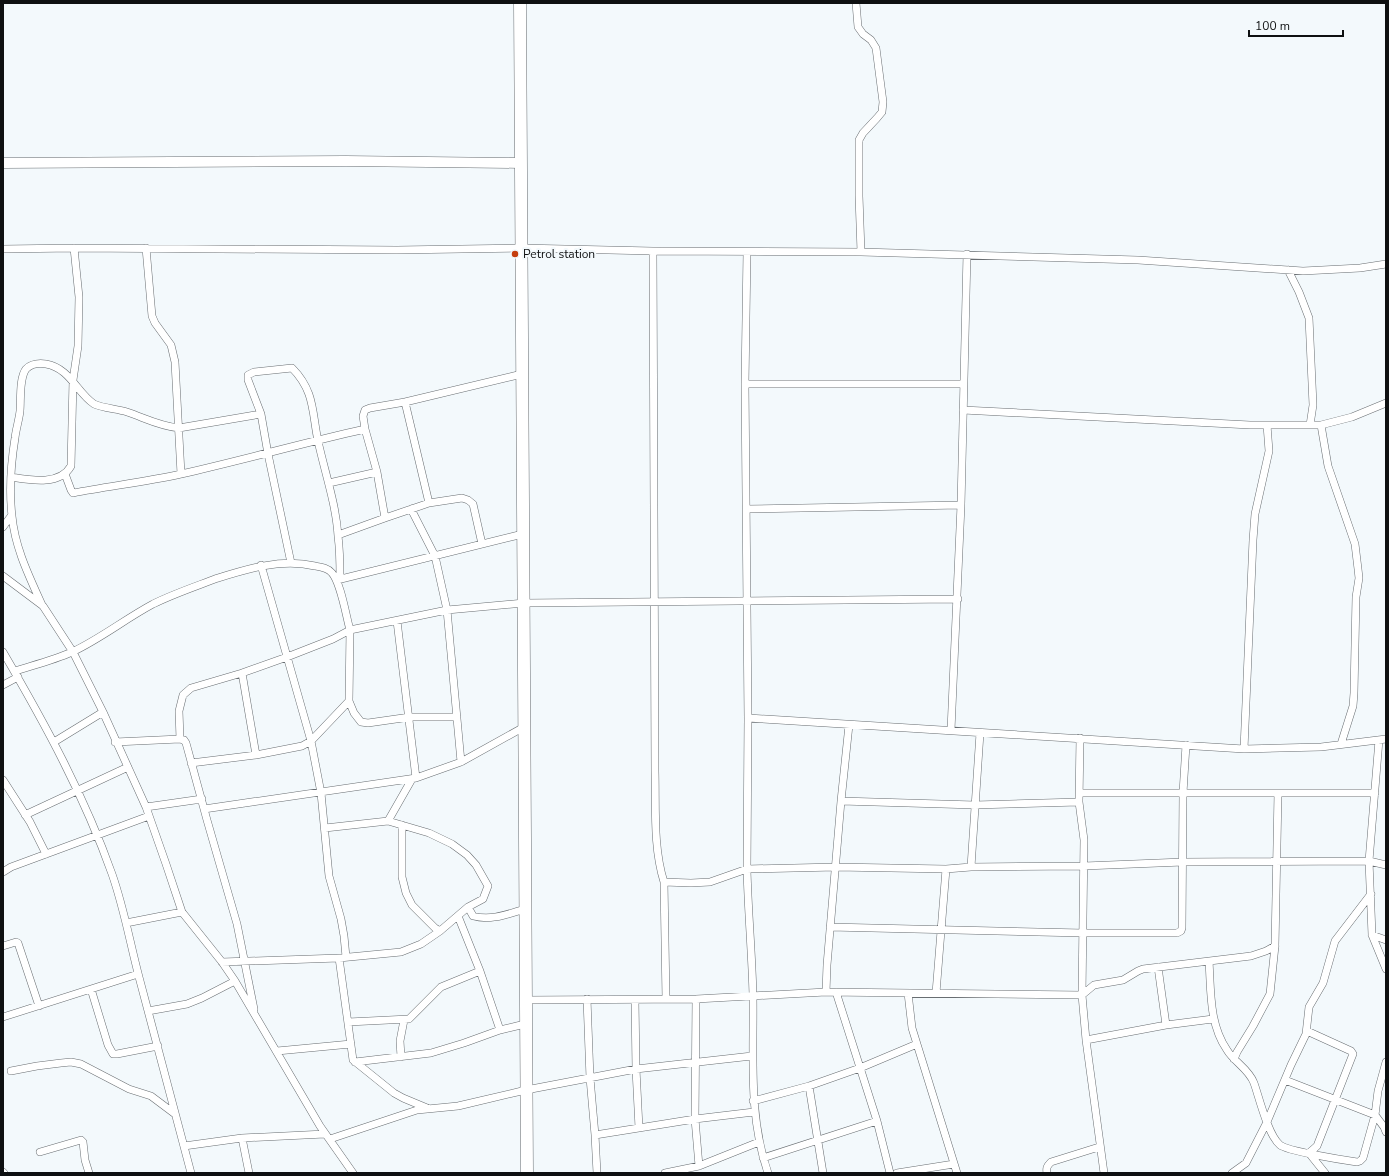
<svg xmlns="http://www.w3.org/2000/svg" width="1389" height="1176" font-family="'Nunito Sans',sans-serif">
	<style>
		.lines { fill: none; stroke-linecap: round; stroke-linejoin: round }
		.street-casing { stroke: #686d71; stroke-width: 8 }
		.secondary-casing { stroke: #686d71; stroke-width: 11 }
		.primary-casing { stroke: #686d71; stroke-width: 13 }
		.street { stroke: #fff; stroke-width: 7 }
		.secondary { stroke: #fff; stroke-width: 10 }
		.primary { stroke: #fff; stroke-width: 12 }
		.poi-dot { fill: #c53d0d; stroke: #f3f9fc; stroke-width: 1.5 }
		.labels { text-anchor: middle; stroke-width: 4; stroke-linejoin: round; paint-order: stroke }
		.poi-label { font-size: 12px; fill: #0e1011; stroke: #f3f9fc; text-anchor: start }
	</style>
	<rect width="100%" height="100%" fill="#f3f9fc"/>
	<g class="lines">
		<g class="street-casing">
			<path id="street" d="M856,3L858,27L863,34L871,40L876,48L883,102L882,112L877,118L863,133L859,140V196L861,252
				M146,248L152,316L155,323L171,345L175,362L181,474
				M3,249L74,248L397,250L521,248L653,251L861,252L1138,260L1303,271L1360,268L1386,264
				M653,251L655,771C656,808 653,847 664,882L666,999
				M747,252L745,384L748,718L1244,749L1321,747L1386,739
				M1288,270L1299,292L1309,318L1313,405L1310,425
				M745,384H964
				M405,402L429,503
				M963,410L1250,425H1321L1352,417L1386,403
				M1321,425L1328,466L1355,544L1358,569L1359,578L1356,597L1354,693L1353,706L1341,744
				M65,474L71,490L73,493C109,486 145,482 181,474C243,460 303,443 365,429
				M11,477C30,480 60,486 71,466L73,380L78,346L79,297L74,248
				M329,483L377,472
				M411,509L435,556L447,610L461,762
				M746,509L961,505
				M385,518L377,472L365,429L363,416L365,410L370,408L405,402L522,374
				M3,527L11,516
				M338,535L385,518L429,503L462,498L468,500L473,504L482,544
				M291,563L268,454L261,414L248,380V375L254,372L292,368C315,391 312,413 318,441C325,473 336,504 338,536C340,551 340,565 340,579
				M261,565L311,741L321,793L329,876L341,919L344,936L346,957
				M3,576L43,606L73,652L103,712L146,807L166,864L182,912L222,962L235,981L320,1126L353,1173
				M337,580L523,534
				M42,605C29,576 15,548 12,516C9,491 11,463 15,438C16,429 19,420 20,411C21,400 19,378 26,369C31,364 39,363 46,364C70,368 77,393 94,404C102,408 118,409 127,412C145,418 159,426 179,428L261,414
				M397,621L416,778
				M3,652C45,724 84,795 112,874C124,908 130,943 139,977C156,1042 174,1107 191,1173
				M15,671C34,665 54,660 72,652C100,639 125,619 153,604C173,594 194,587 215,579C247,569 281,558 315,566C321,567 328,568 332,573C341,583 346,616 350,630L447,610L524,603L958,599
				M242,673L256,755
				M3,685L18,677
				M349,701L354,713L361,722L368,723L410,717H457
				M748,718C748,768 747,819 747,869C748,911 752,954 753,996C754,1056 748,1115 768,1173
				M849,725L841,801L975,805L1079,802
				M951,730L961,505L967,254
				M1080,738L1079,802L1084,840L1082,995L1086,1040L1104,1173
				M180,739L179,711L183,695L191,688L242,673L287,657L333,639L350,630L349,701L311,741L302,746L256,755L191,763
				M54,742L103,712
				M115,742L180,739L184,740L186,743L207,820L237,924L254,1009
				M1244,749L1253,540L1255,514L1269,451L1267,425
				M3,780L30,822L46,854
				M1080,793H1375
				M146,807L202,799
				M204,809L416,778L461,762L524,727
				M25,815L128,767
				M388,821L412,779
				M402,825V877L406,893L412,905L435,928L440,931
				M325,828L388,821L429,833L452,844L467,855L476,865L488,886L483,899L468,907
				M1386,865L1369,861L1372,935L1386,969
				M971,867L980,733
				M3,872L11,867L149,816
				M664,882L691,883L710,882L747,869L836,867L946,869L971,867L1084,866L1183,862L1369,861L1379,740
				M458,916L480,971L500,1030
				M126,923L182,912
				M830,927L1083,933H1177L1181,931L1182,928L1183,793L1186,745
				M1372,935L1386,940
				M3,946L16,942L18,943L39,1006
				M339,958L353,1060L394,1093L403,1098L427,1108
				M1209,961C1211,991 1209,1024 1227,1050C1234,1062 1249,1069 1254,1083C1259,1097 1268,1135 1280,1145C1287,1151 1343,1160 1357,1162L1360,1161L1363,1158L1375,1115L1378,1091L1386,1062
				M222,962L339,958L401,952L421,944L440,931L468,907L473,916C491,921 508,914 525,909
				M1158,967L1166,1025
				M91,989L108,1045L113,1054H117L158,1046
				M826,992L827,965L841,801
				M836,992L877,1121L890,1173
				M908,993L912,1028L957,1173
				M936,993L946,869
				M587,999L590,1078L595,1135L597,1173
				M696,999L695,1119L699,1166
				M525,1000L696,999L826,992L1082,995L1094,985L1123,980L1138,971L1143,969L1251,956L1266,951L1275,946
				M635,1000L636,1069L639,1128
				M148,1011L187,1004L202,998L235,981
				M3,1017L138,974
				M348,1022L409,1019L441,987L480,971
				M1307,1031L1351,1051L1353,1054L1317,1146L1309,1153L1325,1173
				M1086,1040L1166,1025L1213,1019
				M277,1051L351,1044
				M401,1057L400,1041L404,1020
				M1234,1059L1237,1052L1253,1026L1270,994L1275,946L1278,793
				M355,1062L431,1053L464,1043L500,1030L525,1024
				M11,1071L37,1066L61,1063L71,1062L81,1064L129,1089L151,1096L175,1114
				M1285,1080L1375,1115L1384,1127L1386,1132
				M809,1086L823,1173
				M753,1101L809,1086L860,1068L917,1044
				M595,1135L695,1119L754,1112
				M242,1138L249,1173
				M330,1139L417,1110L458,1106L526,1090L636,1069L752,1056
				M184,1146L242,1138L325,1134
				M40,1152L81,1140L83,1142L85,1160L89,1173
				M763,1158L877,1121
				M3,1172L4,1173
				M665,1173L699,1166L759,1142
				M897,1173L954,1164
				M1047,1173C1046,1168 1047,1166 1051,1162L1099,1147
				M1232,1173L1246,1163L1267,1122L1291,1065L1306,1034L1309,1007L1323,983L1335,941L1371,894"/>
		</g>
		<g class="secondary-casing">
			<path id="secondary" d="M3,163L346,161L520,163"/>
		</g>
		<g class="primary-casing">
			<path id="primary" d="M520,3L527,1173"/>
		</g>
		<use href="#street" class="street"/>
		<use href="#secondary" class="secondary"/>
		<use href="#primary" class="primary"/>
	</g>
	<circle class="poi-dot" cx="515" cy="254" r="4"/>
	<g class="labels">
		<g class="poi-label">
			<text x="523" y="258">Petrol station</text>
		</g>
	</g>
	<rect width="1389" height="1176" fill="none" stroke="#0e1011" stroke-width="8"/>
	<path d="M1249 30v6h94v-6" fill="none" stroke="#0e1011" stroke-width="2"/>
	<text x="1255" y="30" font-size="12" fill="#0e1011" stroke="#f3f9fc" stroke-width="3" paint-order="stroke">100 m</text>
</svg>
